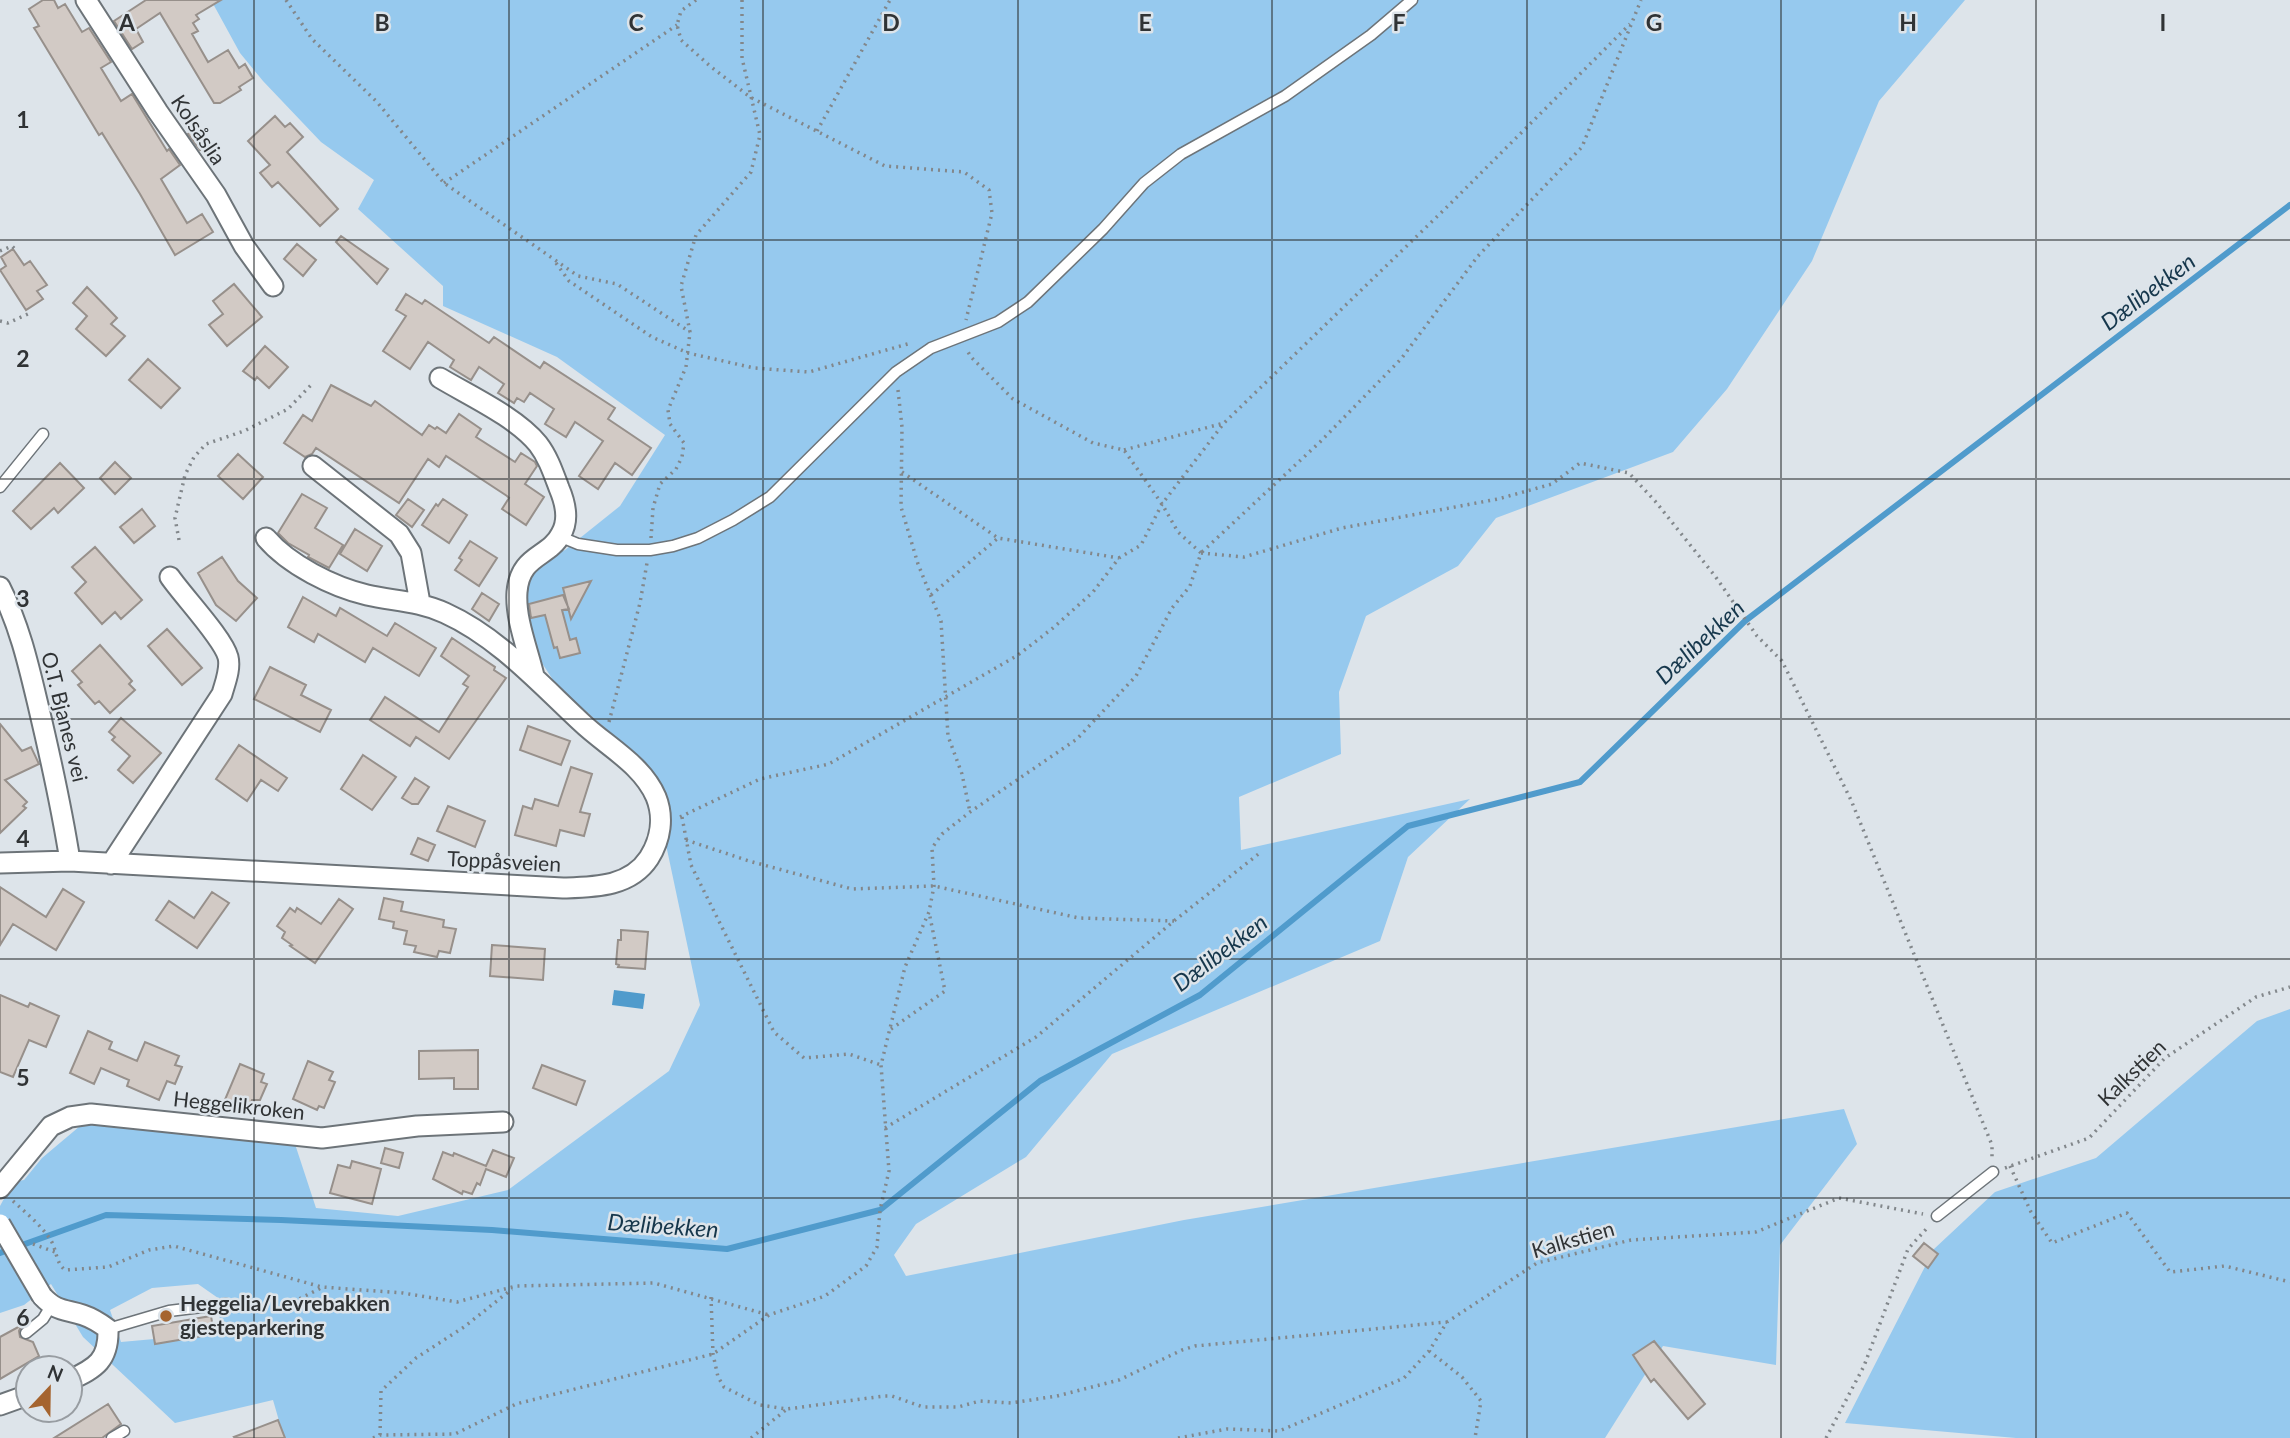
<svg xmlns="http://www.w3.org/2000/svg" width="2290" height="1438" font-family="Lato,sans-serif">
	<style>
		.green { fill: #96c9ee; fill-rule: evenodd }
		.water { fill: #509bcc }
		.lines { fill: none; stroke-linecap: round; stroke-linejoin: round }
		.stream { stroke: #509bcc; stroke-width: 6 }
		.building { fill: #d2cac5; stroke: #97908b; stroke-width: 2 }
		.lane-casing { stroke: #6d7479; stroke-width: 13 }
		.street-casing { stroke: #6d7479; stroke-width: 23 }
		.path { stroke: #82878b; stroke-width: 3.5; stroke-dasharray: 2 5; stroke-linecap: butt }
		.lane { stroke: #fff; stroke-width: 10 }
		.street { stroke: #fff; stroke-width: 19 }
		.street-bridge-casing { stroke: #6d7479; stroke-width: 23; stroke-linecap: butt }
		.street-bridge { stroke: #fff; stroke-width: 19 }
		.grid { fill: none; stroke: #303335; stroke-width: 2; stroke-opacity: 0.55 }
		.poi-dot { fill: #a5642f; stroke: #dde4ea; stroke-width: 2.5 }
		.labels { text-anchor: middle; stroke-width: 5; stroke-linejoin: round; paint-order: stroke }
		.street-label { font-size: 21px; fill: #303335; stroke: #dde4ea }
		.poi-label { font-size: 21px; font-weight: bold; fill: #303335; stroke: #dde4ea; text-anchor: start }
		.water-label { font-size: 23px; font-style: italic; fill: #16374c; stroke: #dde4ea }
		.grid-label { font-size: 23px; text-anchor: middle; font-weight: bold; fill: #303335; stroke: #dde4ea; stroke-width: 5; stroke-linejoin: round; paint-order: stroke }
	</style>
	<rect width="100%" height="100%" fill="#dde4ea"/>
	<path class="green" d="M211,0H1965L1879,101L1812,261L1727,389L1673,452L1496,518L1458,566L1366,616L1339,692L1341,754L1239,797L1241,850L1470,799L1408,857L1380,941L1112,1054L1026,1157L916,1224L894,1255L906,1276L1184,1220L1844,1109L1857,1144L1780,1245L1776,1365L1663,1346L1605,1438H284L273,1400L175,1423L83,1337L51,1284L24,1305L0,1313V1206L13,1182L24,1180L42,1158L86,1121L294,1141L316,1208L398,1216L508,1190L669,1071L700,1005L665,840L664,791L643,761L557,686L540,660L527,620L525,577L539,561L565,550L620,506L665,435L557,357L443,306V286L358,209L374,180L321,142L263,81L240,53ZM198,1284L218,1298L220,1322L210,1334L121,1342L110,1310L152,1288Z
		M2290,1009V1438H2016L1845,1423L1934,1249L1995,1192L2096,1158L2257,1021Z"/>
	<path class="water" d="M614,990L645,994L643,1009L612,1005Z"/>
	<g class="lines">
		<path class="stream" d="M0,1253L106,1215L281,1220L492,1230L727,1249L880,1210L1040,1081L1200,995L1408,826L1580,782L1745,621L2290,205"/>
	</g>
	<path class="building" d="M43,0H54L58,8L65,4L82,32L89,28L111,62L101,68L121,101L132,94L167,151L169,149L180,165L161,179L187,223L202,214L213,232L175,255L140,194L102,133L99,135L36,31L34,28L39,26L29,9Z
		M146,0H221L196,15L199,19L193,23L198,31L192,34L208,62L228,50L239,68L245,64L253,78L239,87L241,90L220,103H214L160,13L136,29L143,42L132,49L114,21Z
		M275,116L285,127L290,123L303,137L287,152L338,209L320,226L278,182L272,187L260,173L270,165L248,141Z
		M196,128L197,131L199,129L209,142L200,150L188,134Z
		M341,236L388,269L377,284L336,242Z
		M297,244L316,260L303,276L284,259Z
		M13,249L24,265L30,261L47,285L37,291L43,299L26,310L0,270L6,266L1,257Z
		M234,284L262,317L227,346L209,325L223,314L213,301Z
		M87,287L117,318L111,324L125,336L106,356L76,329L87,316L73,303Z
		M406,294L422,304L425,300L489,343L494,337L540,368L544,362L615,408L608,419L651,448L632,475L615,463L598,489L579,476L603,441L575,422L566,437L545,424L554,409L530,393L524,402L517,398L514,403L498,393L504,384L479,367L471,380L450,367L454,360L428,342L410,369L383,351L406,316L396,310Z
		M265,346L288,367L269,388L257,377L255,380L243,371Z
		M148,359L180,388L161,408L129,380Z
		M331,385L371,406L375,401L422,435L429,425L435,429L437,427L446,433L459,414L481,429L476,437L515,462L521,453L535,462L537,466L525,484L544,497L526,525L502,509L509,498L507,496L446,456L439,467L428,459L399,503L316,448L312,454L305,457L284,443L303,415L312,421Z
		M238,454L263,477L243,499L218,476Z
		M115,462L131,478L115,494L100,478Z
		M60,463L84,488L58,513L54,508L31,529L13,511Z
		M302,494L327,508L315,528L343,545L329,568L308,557L309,555L288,543L278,533Z
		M408,499L424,510L412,527L396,515Z
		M443,499L467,515L449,543L422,525L436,504L438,506Z
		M142,509L155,526L134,543L120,527Z
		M355,529L382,546L367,571L340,554Z
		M470,541L497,558L479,586L455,570L462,560L459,558Z
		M95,547L142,600L121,619L115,612L102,624L75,593L86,582L72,567Z
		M222,557L238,581L257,598L236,621L216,605L198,573Z
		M591,581L571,619L563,588Z
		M482,593L499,604L489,621L472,609Z
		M563,595L569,609L562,610L570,640L576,638L580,653L560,658L557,647L554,648L545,615L531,618L529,604Z
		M303,597L336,616L340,608L387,636L395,623L436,648L419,676L373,648L365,662L318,634L314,642L288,627Z
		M167,629L202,668L182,685L148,646Z
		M452,638L495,667L494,670L506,678L449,759L416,737L410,746L370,720L385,697L439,732L468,687L463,684L469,676L441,656Z
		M100,645L132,681L129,684L135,690L110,713L99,701L95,704L78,685L82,682L72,671Z
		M270,667L306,685L301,695L331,710L320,732L254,699Z
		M121,718L161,753L133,783L118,770L130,756L112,740L115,737L109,732Z
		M0,724L22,751L31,747L39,764L5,780L27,802L23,806L26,808L0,833Z
		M528,726L570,741L561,765L520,750Z
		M239,745L287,778L278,791L261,780L247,801L216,779Z
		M363,755L396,777L372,810L341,789Z
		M571,767L592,774L580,812L590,814L584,836L560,830L556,846L515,835L523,806L532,809L535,799L558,806Z
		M415,778L429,787L418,804H412L402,798Z
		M448,806L485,821L475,847L437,831Z
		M418,838L435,845L428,861L411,854Z
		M0,887L46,917L63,889L84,902L56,950L13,924L0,945Z
		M212,892L229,903L197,948L156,920L169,901L194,918Z
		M384,898L403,902L401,911L444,920L443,927L456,929L450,953L439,951L437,957L414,952L416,946L404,944L407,931L393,928L394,922L379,919Z
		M339,899L353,909L315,963L290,946L292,945L282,938L285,932L277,926L290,908L295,912L297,908L321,924Z
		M621,930L648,932L645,969L618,967L619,965L616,964L618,940H621Z
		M492,945L545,949L543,980L490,976Z
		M0,995L28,1007L30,1003L59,1016L46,1047L29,1040L13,1077L0,1072Z
		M88,1031L112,1042L109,1049L137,1061L145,1042L179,1056L175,1065L182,1067L175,1084L167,1081L159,1100L127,1086L129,1080L101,1068L94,1084L70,1073Z
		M478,1050V1089H454V1078L419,1079V1051Z
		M308,1061L333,1072L329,1080L335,1082L324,1108L319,1106L317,1110L293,1099Z
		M240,1064L264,1074L261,1082L267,1084L260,1100H252L247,1112L224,1102Z
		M542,1065L585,1081L576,1105L533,1088Z
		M385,1148L403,1153L399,1168L381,1163Z
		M493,1150L514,1158L506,1177L486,1169L480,1185L477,1183L472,1194L463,1191L462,1194L433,1179L443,1152L453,1156L454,1153L486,1166Z
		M352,1161L381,1169L372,1204L330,1193L338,1165L350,1168Z
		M1924,1243L1938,1254L1928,1268L1913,1256Z
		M211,1316L214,1334L155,1344L152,1326Z
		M22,1325L19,1331L20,1337L33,1342L39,1356L0,1379V1337Z
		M1654,1341L1705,1404L1688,1419L1654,1379L1651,1382L1633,1355Z
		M108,1404L121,1424L102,1438H54Z
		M278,1420L285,1438H235L234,1437Z"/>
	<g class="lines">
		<g class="lane-casing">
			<path id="lane" d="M0,487L43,434
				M561,537L578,544L617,550H650L673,546L698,538L733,520L770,497L896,372L931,348L998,322L1028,302L1103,229L1144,183L1181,154L1285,96L1371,35L1412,0
				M1937,1216L1993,1172
				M108,1329L169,1311L226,1304
				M26,1333L43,1319L51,1306
				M112,1438L124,1431"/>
		</g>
		<g class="street-casing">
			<path id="street" d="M86,0L158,112L216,195L244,246L273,286
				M440,378C470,396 516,417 538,444C548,457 553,472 559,488C565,502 570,519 561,534C549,558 520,554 517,592C515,619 528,650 534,676
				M313,466L399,534L411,553L420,603
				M0,587C20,626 29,667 39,709C51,760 62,810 70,861
				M0,863L70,861L563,888C595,887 630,887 649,858C661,839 664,817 656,797C642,764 606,746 581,722C539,683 498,637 445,613C419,601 394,601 367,595C333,587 289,565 266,538
				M111,864L222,694C225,683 231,669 228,657C223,638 183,596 170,577
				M0,1188L51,1126L70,1117L91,1114L322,1138L417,1126L503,1122
				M42,1296C57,1312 64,1309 83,1315C92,1318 100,1323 108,1329C109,1360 96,1368 70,1380
				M0,1405L28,1395"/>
		</g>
		<path class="path" d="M286,0L312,39L377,102L444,183L578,276L617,284L690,332
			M696,0L681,11L677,25L681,40L710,66L750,97L885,166L964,172L989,190L992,213L966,320
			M817,131L890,0
			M444,183L677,25
			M0,251L12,246L16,250
			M556,263L569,281L652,337L688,353L754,368L809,372L911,343
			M0,321L8,323L30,313
			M898,390L902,427L901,507L918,564L941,621L948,736L962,774L970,812
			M1124,450L1224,423
			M902,472L998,538L1119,558
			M651,538L653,508L660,484L676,469L682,457L684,443L670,424L668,410L686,367L690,332L681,286L696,235L751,172L760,135L742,58V0
			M179,540L175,518L185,475L194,457L206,444L244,431L288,409L311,385
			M1202,552L1320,442L1401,359L1478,256L1582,147L1641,0
			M1201,553L1244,557L1342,528L1498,499L1552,484L1580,463L1629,473L1655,501L1715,576L1757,636L1782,661L1851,800L1992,1145V1159
			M931,595L998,538
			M609,722L640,603L647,563
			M680,817L760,779L829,764L1018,655L1053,628L1093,592L1119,558L1141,545L1162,504L1224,423L1448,206L1630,24
			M682,817L691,865L774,1032L804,1058L849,1054L881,1065
			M686,840L749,861L852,889L934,886L1079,918L1174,921
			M891,1029L945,991L929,912
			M885,1128L1036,1037L1174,921L1261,852
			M2010,1166L2031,1212L2052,1243L2127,1213L2170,1272L2225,1266L2290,1282
			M2005,1168L2089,1138L2165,1058L2256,997L2290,987
			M13,1201C26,1213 40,1224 50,1239C57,1249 55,1262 65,1270L108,1267L149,1250L174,1246L322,1287L403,1293L457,1302L516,1286L654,1283L769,1315
			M33,1244L55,1252
			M711,1297L713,1354L718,1377L724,1387L760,1405L787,1409L884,1396H892L923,1407H958L980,1401L1011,1403L1057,1396L1119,1380L1182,1350L1195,1346L1447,1322
			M238,1304L287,1305L321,1288
			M1429,1351L1462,1377L1481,1401L1475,1438
			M380,1435L381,1391L416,1358L464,1327L512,1289
			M373,1438L380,1435L455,1434L516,1404L713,1354L769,1315L825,1296L866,1266L877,1247L880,1210L889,1171L881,1065L905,967L929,912L934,886L932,848L942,834L970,812L1077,739L1136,676L1172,608L1190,586L1201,553L1178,532L1162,504L1124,450L1093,443L1013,399L971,357L967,350
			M751,1438L787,1409
			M1178,1438L1227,1429L1279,1431L1404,1378L1429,1351L1447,1322L1537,1263L1631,1240L1756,1232L1839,1198L1923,1214
			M1826,1438L1864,1366L1908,1249L1929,1226"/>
		<use href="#lane" class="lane"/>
		<use href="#street" class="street"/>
		<g class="street-bridge-casing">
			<path id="street-bridge" d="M0,1224L42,1296"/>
		</g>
		<use href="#street-bridge" class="street-bridge"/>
	</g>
	<path class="grid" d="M254,0V1438M509,0V1438M763,0V1438M1018,0V1438M1272,0V1438M1527,0V1438M1781,0V1438M2036,0V1438M0,240H2290M0,479H2290M0,719H2290M0,959H2290M0,1198H2290"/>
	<circle class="poi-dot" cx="166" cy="1316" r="7"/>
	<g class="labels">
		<g class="street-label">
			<text transform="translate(198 130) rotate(56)" y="7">Kolsåslia</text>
			<text transform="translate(64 717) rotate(76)" y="7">O.T. Bjanes vei</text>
			<text transform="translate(504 862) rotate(3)" y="7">Toppåsveien</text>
			<text transform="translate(2132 1073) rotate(-44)" y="7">Kalkstien</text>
			<text transform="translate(239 1106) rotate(6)" y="7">Heggelikroken</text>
			<text transform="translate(1573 1240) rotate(-16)" y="7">Kalkstien</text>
		</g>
		<g class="poi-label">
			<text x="180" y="1311">Heggelia/Levrebakken<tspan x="180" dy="24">gjesteparkering</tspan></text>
		</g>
		<g class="water-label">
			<text transform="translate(2148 292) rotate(-37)" y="8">Dælibekken</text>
			<text transform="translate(1700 642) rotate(-43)" y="8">Dælibekken</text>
			<text transform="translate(1220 953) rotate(-37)" y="8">Dælibekken</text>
			<text transform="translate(663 1226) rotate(4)" y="8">Dælibekken</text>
		</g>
	</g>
	<g class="grid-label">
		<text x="127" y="31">A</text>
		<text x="382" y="31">B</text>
		<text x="636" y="31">C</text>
		<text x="891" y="31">D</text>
		<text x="1145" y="31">E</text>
		<text x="1399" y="31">F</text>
		<text x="1654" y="31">G</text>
		<text x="1908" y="31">H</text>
		<text x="2163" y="31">I</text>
		<text x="23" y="128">1</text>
		<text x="23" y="367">2</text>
		<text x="23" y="607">3</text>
		<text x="23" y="847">4</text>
		<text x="23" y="1086">5</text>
		<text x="23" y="1326">6</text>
	</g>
	<g transform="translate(49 1389) rotate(22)"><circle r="33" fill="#dde4ea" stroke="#989da2" stroke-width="2"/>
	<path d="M0-5L12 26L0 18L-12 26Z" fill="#a5642f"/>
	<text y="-10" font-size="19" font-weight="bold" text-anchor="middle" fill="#303335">N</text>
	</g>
</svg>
